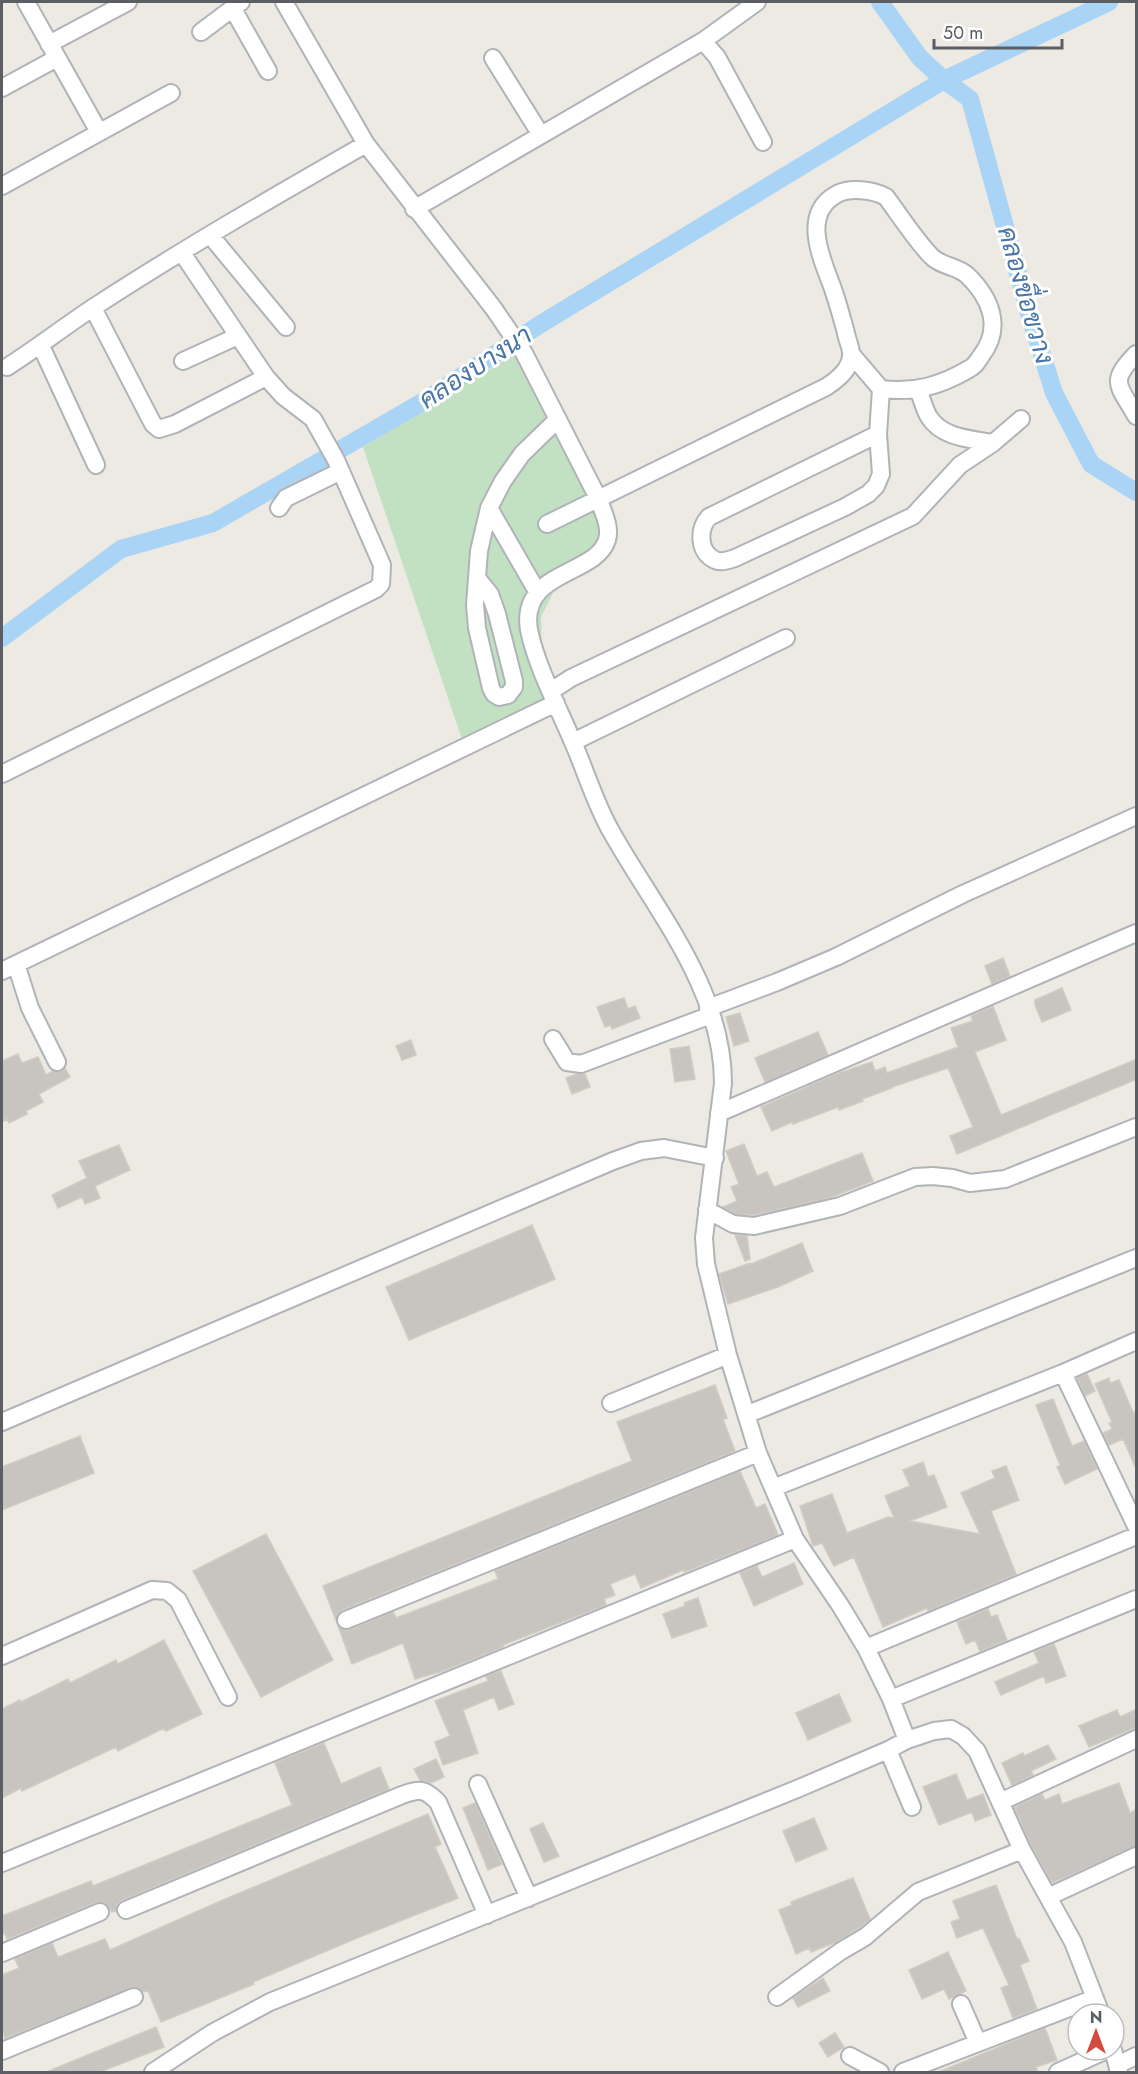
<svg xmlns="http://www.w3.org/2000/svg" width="1138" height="2074" font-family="Jost,Sarabun,sans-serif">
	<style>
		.green { fill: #c2e1c2 }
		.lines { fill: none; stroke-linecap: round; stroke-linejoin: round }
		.canal { stroke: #aad4f5; stroke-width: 18 }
		.building { fill: #c8c5c0; stroke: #d0ccc2; stroke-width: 1.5 }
		.minor-casing { stroke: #b0b3b7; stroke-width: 20 }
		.minor { stroke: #fff; stroke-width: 16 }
		.labels { text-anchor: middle; stroke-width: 6; stroke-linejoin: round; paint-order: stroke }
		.water-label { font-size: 26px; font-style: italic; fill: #4976a6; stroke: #fff }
	</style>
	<rect width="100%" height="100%" fill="#eceae3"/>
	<path class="green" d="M523,349L613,542L556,587L541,617L542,650L565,709L467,754L363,447Z"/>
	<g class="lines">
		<path class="canal" d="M880,2L920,58L944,80L970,99L1028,310L1054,393L1091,464L1136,492
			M2,638L121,549L213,523L424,401L539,325L944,80L1109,2"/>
	</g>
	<path class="building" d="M1003,958L1010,976L992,984L985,966Z
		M1062,988L1071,1010L1042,1022L1035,1005V1000Z
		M624,998L628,1009L635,1006L640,1018L612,1029L611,1025L605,1027L597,1007Z
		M993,1006L1006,1040L975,1052L1001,1115L1137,1059V1079L957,1154L950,1136L973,1127L948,1068L892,1087V1088L862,1099L863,1101L839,1110L838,1107L793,1124L792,1122L772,1131L761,1107L836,1074L872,1062L875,1071L885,1067L887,1073L958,1047L951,1028L973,1021L971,1016Z
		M740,1013L749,1041L734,1046L726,1017Z
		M818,1032L828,1055L765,1082L755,1058Z
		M411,1040L416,1055L402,1060L396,1046Z
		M689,1046L695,1079L675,1082L670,1049Z
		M18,1054L22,1063L38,1057L46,1075L53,1071L61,1072L65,1068L70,1077L39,1094L43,1102L26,1111L27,1114L9,1123L7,1119L2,1122V1061Z
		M577,1074H585L590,1087L572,1094L566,1078Z
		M744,1144L757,1176L767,1172L774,1187L862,1153L873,1181L829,1198L753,1215L736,1214L723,1207L737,1201L731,1187L739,1184L726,1151Z
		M119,1145L130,1170L95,1186L100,1198L85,1204L82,1197L58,1208L52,1195L87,1178L79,1161Z
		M532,1225L555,1279L409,1340L386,1287Z
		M735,1235L747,1236L750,1259L745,1261Z
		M802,1243L813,1271L778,1287L728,1304L719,1274L750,1263L751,1264Z
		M1087,1374L1095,1391L1085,1396L1077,1378Z
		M1109,1378L1110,1383L1119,1380L1133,1412L1137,1411V1471L1123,1439L1109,1445L1103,1433L1112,1429L1109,1423L1112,1422L1095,1384Z
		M715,1385L727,1418L723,1419L735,1451L342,1610L337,1614L336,1621L323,1586L632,1461L617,1422Z
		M1053,1399L1072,1446L1084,1441L1097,1469L1065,1484L1057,1467L1060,1465L1036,1405Z
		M80,1436L94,1473L2,1510V1467Z
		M923,1462L928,1477L934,1475L947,1507L910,1521L980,1534L961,1493L995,1478L992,1471L1006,1466L1019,1500L991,1511L1016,1574L928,1611L927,1608L883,1627L854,1557L834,1566L822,1543L813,1546L800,1506L832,1494L847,1533L888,1517L894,1518L885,1496L910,1486L903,1470Z
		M740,1471L756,1508L765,1504L778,1535L684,1572L683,1570L641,1588L635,1574L610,1584L615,1595L604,1599L606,1605L503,1645V1647L443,1671L415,1679L403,1643L352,1664L338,1626L344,1630H349L393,1612L396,1618L498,1579L495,1571Z
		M266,1534L333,1660L261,1697L193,1571Z
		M794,1563L803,1584L754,1606L740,1573L757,1566L762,1577Z
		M698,1598L707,1626L672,1638L663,1614L685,1606L684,1603Z
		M988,1609L991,1617L997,1615L1007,1640L980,1651L975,1640L966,1644L957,1622Z
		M164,1640L202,1714L166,1731L164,1728L118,1751L116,1747L22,1791L21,1788L2,1798V1709L20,1700L21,1702L68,1679L70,1683L116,1660L118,1664Z
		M1054,1644L1066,1676L1046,1683L1044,1676L1001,1695L995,1682L1039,1663L1034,1652Z
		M501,1671L514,1704L499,1710L494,1697L463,1710L478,1753L443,1765L435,1742L450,1736L435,1701L488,1681L486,1676Z
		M839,1694L851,1721L808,1740L796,1713Z
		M1137,1709V1727L1089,1747L1079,1726L1117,1710L1120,1717Z
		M324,1743L341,1784L380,1767L389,1789L122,1900L117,1904L116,1911L112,1912L106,1903L97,1902L7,1939L5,1933L2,1935V1916L91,1881L93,1886L292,1805L275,1763Z
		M1048,1745L1056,1759L1031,1771L1033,1775L1012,1785L1002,1763L1023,1753L1024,1756Z
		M436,1759L444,1777L431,1783L420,1780L414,1769Z
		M956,1774L967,1800L983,1794L991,1815L975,1821L972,1812L939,1825L923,1787Z
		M1119,1783L1130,1813L1137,1809V1846L1052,1883L1031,1845L1014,1807L1042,1794L1045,1800L1059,1794L1062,1804Z
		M475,1803L502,1864L488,1870L463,1808Z
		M428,1814L441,1844L435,1847L458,1898L357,1938L253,1982L254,1984L161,2022L148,1991L143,1992L135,1987L5,2038L2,2029V1975L19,1968L15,1959L52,1943L58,1957L105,1939L110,1950L223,1900Z
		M814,1818L827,1849L796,1862L783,1831Z
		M543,1823L559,1856L544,1862L530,1829Z
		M853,1878L870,1919L859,1928L836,1942L811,1952L809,1948L796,1954L779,1910L792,1905L791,1902Z
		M996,1885L1017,1939L1019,1938L1029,1961L1020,1965L1037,2009L1013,2018L1001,1988L1009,1985L983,1928L957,1938L951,1922L960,1919L953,1901Z
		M948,1952L966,1991L949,1999L944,1989L922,1999L909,1970Z
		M823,1978L830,1991L798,2007L793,1998Z
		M156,2027L164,2047L97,2073H44Z
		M1045,2028L1057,2060L1036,2067L1038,2073H936Z
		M835,2033L844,2047L828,2057L819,2043Z"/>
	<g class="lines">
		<g class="minor-casing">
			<path id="minor" d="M26,2L99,132
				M284,2L366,144L494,309L524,353L599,500C603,512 611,527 607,540C596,576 519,570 529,630C536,665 558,707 572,740C586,771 595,804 612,833C656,911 723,989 723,1083L704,1238L706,1264L728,1355L758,1453L795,1539L840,1605L866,1648L891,1699L907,1740
				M233,9L268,71
				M201,32L241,2
				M703,41L717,57L763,142
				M49,44L128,2
				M493,58L541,135
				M2,88L57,58
				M2,186L171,93
				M414,209L703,41L757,2
				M210,235L286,327
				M93,308L153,424L159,429L175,424L266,377
				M41,346L96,465
				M1136,354C1108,383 1119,385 1136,416
				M183,361L238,336
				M7,367C37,348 65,326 94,307C183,249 275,196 366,144
				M918,390C922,398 924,409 929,417C942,438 971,439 993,443
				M878,434L709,517C698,529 698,552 715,560C721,563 729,560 735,558L845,507L868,494L876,486L881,474L878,434L881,389
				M279,508L286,498L341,471
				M489,508L538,593
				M547,524L826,387C837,380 850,370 851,356C852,349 847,340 846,333C842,318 838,304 833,289C822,259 800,214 837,194C850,187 874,190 886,197C901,217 914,238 931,256C940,266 957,266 967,275C991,298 1003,328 981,356C977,362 975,366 969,369C940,386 914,393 881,389L852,355
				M477,578L490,594L497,614L514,681V687L508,695L499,697L494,694L491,688L477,628L475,605L479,551L489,508L503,481L522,454L558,419
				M551,691L571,678L913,516L960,465L993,443L1021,419
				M573,742L786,638
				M2,774L376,589L381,584L382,565L336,460L313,419L283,396L266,377L182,253
				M16,964L30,1008L57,1062
				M2,971L556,703
				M708,1008L777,982L836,957L963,894L1136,816
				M553,1039L567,1062L581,1064L711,1015
				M719,1113L1136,933
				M707,1210L733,1224L754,1226L840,1206L915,1177L933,1176L952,1178L970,1183L1005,1179L1136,1127
				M1063,1373L1136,1526
				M611,1403L728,1355
				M748,1414L1136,1258
				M2,1422L613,1161L641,1151L664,1148L715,1158
				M773,1488L1063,1373L1136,1341
				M346,1620L758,1453
				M866,1648L1136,1536
				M2,1656L152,1590L167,1591L178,1600L228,1697
				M891,1699L1136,1599
				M888,1750L912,1807
				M478,1784L529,1898
				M1000,1802L1136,1739
				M2,1863L795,1539
				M1048,1897L1136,1856
				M126,1910L402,1795C420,1789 424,1788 438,1802L487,1915
				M2,1953L100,1912
				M777,1997L841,1951L865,1937L918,1892L1022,1850
				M961,2004L978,2043L1095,1998
				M1113,2050L1119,2072
				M2,2051L134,1997
				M850,2056L880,2072
				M1117,2065L1136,2056
				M153,2072L212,2033L270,2002L797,1789L888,1750L907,1740L934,1731L951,1729L963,1736L977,1751L1022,1850L1073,1942L1101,2014
				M903,2072L978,2043
				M1058,2072L1107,2050"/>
		</g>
		<use href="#minor" class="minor"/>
	</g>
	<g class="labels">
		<g class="water-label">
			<text transform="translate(1026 295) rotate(74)" y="9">คลองขื่อขวาง</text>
			<text transform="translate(475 367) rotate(-33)" y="9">คลองบางนา</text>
		</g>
	</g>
	<rect width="1138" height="2074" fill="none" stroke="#5b5e62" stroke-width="6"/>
	<g transform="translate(1096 2032)"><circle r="28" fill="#ffffff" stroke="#bdbfc0" stroke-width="1.5"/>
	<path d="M0-4.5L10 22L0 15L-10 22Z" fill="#d64b3f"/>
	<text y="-9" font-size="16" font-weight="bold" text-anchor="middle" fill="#5b5e62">N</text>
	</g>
	<path d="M934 39v9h128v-9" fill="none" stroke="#5b5e62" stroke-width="3"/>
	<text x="943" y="39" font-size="18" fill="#5b5e62" stroke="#ffffff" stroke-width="4.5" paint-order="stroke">50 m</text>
</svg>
